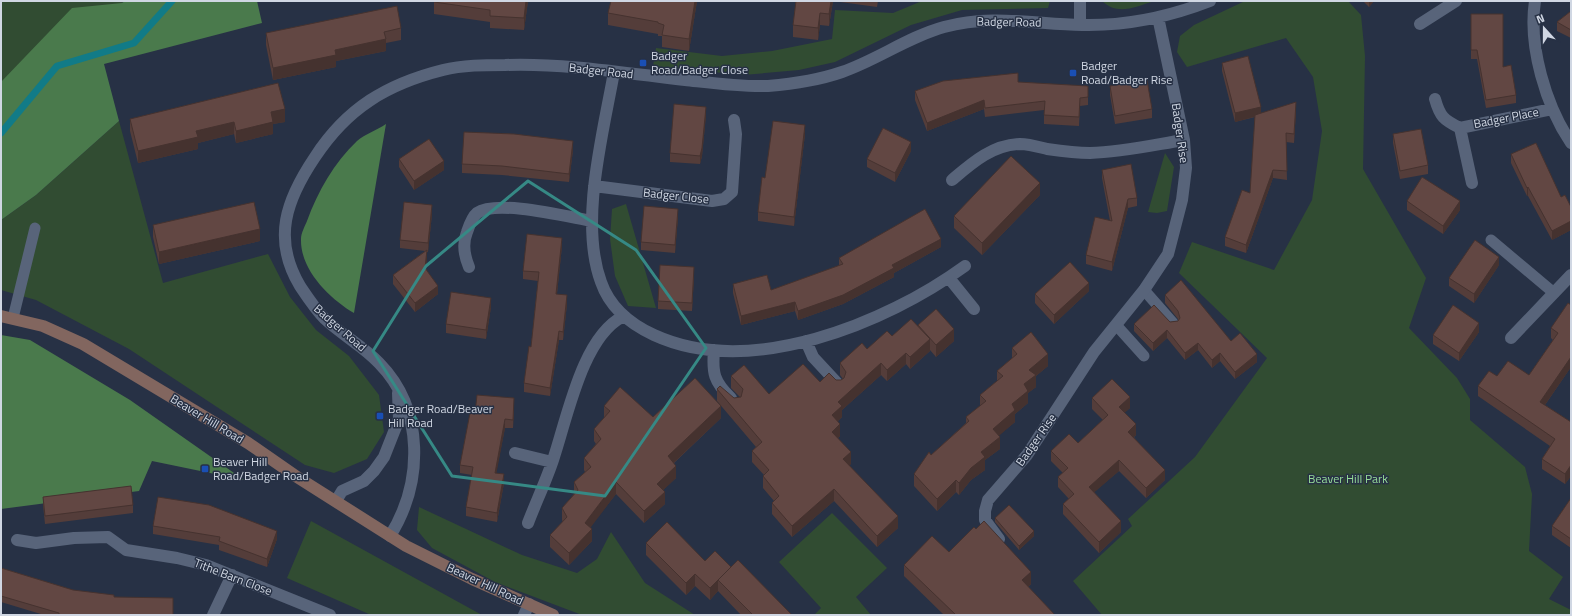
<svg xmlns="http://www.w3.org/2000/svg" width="1572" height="616" font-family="'Titillium Web',sans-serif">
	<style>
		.green { fill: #314c32 }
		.forest { fill: #4a7a4c }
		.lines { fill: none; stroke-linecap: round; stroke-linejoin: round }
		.stream { stroke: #117b87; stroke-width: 7 }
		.service { stroke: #58647a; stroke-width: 11 }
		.minor { stroke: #58647a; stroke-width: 12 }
		.secondary { stroke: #82665f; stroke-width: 12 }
		.wall { fill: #543d3a }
		.shaded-wall { fill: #45322f }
		.building { fill: #624743; stroke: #45322f }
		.marked { fill: none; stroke: #368985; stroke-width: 3; stroke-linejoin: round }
		.transit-dot { fill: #1a4fb4; stroke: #273145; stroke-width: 1.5 }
		.labels { text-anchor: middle; stroke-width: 3; stroke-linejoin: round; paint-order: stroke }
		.street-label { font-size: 12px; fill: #d0d7e3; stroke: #273145 }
		.poi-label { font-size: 12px; fill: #d0d7e3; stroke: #273145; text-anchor: start }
		.park-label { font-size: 12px; fill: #96dc98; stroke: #273145 }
	</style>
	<rect width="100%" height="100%" fill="#273145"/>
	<path class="green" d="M1,1H125L1,82Z
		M922,1H1050L1048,8L962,10L911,25L835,62L799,70L743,75L653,66L656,48L722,56L772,51L832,39L835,10L893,13Z
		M1102,1H1154C1135,7 1118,16 1102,1Z
		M1245,1H1348L1361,15L1365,56L1363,169L1426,278L1409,328L1457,378L1470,399V420L1525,467L1532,494L1529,551L1563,577L1549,599L1571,610V615H1102L1073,581L1132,526L1128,519L1195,457L1267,358L1179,273L1192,242L1274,270L1312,200L1322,131L1313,77L1286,38L1187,67L1177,52L1180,36L1194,25Z
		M119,121L163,283L268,254L290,297L316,330L349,356L379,395L384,432L367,459L334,473L305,465L129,349L36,300L1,290V220L36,195Z
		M1165,153L1174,167L1167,211L1157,213L1148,212Z
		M626,204L656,308L628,306L615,276L610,239L612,209Z
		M419,507L522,555L577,573L597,559L611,532L645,583L695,615H582L495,582L432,548L417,530Z
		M832,513L887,568L856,597L871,615H814L821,608L779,562Z
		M311,521L482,615H371L287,578Z"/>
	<path class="forest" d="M125,1H257L262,23L104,64L119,121L36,195L1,220V82L72,8L122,3Z
		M386,124L354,313C330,299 300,270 301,239C301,233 305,226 307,221C318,191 334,163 357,141C365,134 377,130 386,124Z
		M1,335L30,340L130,400L244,480L152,461L139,491L1,509Z"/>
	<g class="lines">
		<path class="stream" d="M1,133L57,66L134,43L172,1"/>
		<path class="service" d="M1491,240L1554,293
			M1144,290L1173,323
			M13,318L35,228
			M1117,326L1144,356"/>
		<path class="minor" d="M1535,1C1528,46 1546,106 1571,143
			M1420,24L1456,1
			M1080,25V1
			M614,72C603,134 579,222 601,282C610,308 630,324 654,335C750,379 885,324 965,266
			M1435,99C1440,117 1444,120 1460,128L1552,109
			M1460,128L1472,183
			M952,180C972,163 992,145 1020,144C1029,144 1039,147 1047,149C1061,151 1076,153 1090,153C1122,152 1153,145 1184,140
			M594,186L712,201L724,199L732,192L736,134L734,120
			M469,267C464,255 462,244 467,232C469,226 472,217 477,213C497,199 568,217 592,221
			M949,278L974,309
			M1511,338L1571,275
			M806,341L813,357L839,385
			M714,350C712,373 714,382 731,398
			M515,453L552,462
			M336,501L342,491L364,481L374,471L384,457L399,419L398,393
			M528,523C536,502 546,481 553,460C567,419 582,338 622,317
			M390,536C423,483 425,410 379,363C363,346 342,335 325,319C315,309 308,298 300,286C272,239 286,200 315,157C347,108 387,84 443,70C463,65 485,65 505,65C565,63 625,73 685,80C712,83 740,87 768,86C792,84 819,80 842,72C877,60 908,37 944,27C990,14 1035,24 1082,25C1126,26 1169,17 1210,1
			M999,539L985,520V511L988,500L1027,455L1094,352L1144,290L1168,254L1182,200L1186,168L1184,140L1158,17
			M17,540L36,543L74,538L108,537L126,550L177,558L206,565L330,615
			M213,615L232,575
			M524,615L529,604"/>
		<path class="secondary" d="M1,316L43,326L83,344L248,443L297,477L406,546L472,579L553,615"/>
	</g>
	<path class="wall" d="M434,1H528L524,30L490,28V22L434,14Z
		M697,1L689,51L662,47V36H658V34L608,25V13Z
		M796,1H878L877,7L833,1L829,26L820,25L818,40L793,37V25Z
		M1363,1H1374L1369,7Z
		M1571,11V38L1557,31V22Z
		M1471,14L1503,67L1516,95V103L1486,108L1477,59H1471Z
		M401,28V40L386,43V51L336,61V67L273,80L266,45V33Z
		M1222,63L1261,113L1296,110L1294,143L1286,142L1287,180L1273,178L1246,253L1225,246V237L1250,193L1255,117L1235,122L1222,71Z
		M1018,82L1088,86V105L1080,106L1079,126L1044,124V110L985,117L984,109L927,131L915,100V91Z
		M1110,86L1152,109V118L1115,124L1110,95Z
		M706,115L702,156L700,164L670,162V153Z
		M130,119L285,122L273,124V134L236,143L234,134L198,143V149L138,163L130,131Z
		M805,134L794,226L758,221V212L765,178Z
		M1393,134L1428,165V174L1400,179L1393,143Z
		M573,150L569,182L502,175L462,173V164Z
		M911,151L895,182L867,167V159Z
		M1511,154L1561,197L1571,207V230L1552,240L1528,196H1527L1511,163Z
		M399,159L444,170L414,190L399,167Z
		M1102,170L1137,198V206L1128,208L1112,271L1086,264V255L1110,221L1102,178Z
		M1040,195L982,255L954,228V216Z
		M1407,201L1460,210L1443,234L1407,210Z
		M432,214L428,252H427L426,269L438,294L415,312L393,284V275L425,251L400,248V240Z
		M678,217L675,253L641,250V242Z
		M153,225L260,241L159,264L153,237Z
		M562,246L557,294L567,304L563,340H559L550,396L524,392V383L531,347L538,281L523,279V271Z
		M941,247L894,273V277L843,304L798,320L795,311L741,325L733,293V284L771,290L839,266V258Z
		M1499,265L1474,303L1449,286V278Z
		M694,276L692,311L658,309V301Z
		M1089,291L1054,324L1035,303V294Z
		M1165,295L1231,341L1257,362L1235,379L1220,361L1212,368L1198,350L1185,360L1167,338L1153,351L1134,331V324L1170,322L1178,321V319L1165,303Z
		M1571,305V367L1545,405L1571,422V476L1565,484L1542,469V459L1550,446L1478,396V386L1497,376L1529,375L1553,340L1551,338V328Z
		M491,307L486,339L446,333V324Z
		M918,325L954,341L936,357L930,350V351L910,369L906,364L887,381L881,375L842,410V417L838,421L840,436L838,438L851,464L849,465L898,528L877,547L834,501L792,537L772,514V503L774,501L763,488V476L764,475L752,462V451L756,447L717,401V389L734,398L740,397L731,388V376L769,394L820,382L841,380L843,379L840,375V363L892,336L918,326Z
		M1479,332L1459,361L1433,344V335Z
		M1012,348L1048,366L1036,376V387L1028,393V403L1015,414V422L999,435L1000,449L985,460V470L971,480L959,495L956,492L937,511L914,486V474L931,455L966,423V417L980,406V395L997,381V371L1012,358Z
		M1092,398L1130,408L1124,413L1136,435L1134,437L1165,480L1146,498L1119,471L1094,492L1121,532L1099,553L1063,514V504L1069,499L1058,487V477L1063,473L1051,461V451L1078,443L1103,420L1092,409Z
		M604,406L653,417L721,418L674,463L676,478L663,490L665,504L644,523L616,494L590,527L592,541L569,565L550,547V535L563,522L562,520V508L574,494V482L585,472L584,470V458L596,444L594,441V429L604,418Z
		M514,407L513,428H505L496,473L504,483L497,522L466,516V507L472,475L460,473V465L475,414Z
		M43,497L133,505V513L45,524L43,505Z
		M1571,498V548L1552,535V526Z
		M995,518L1034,536L1019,550L995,522Z
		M153,526L277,539L267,567L219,550V545L153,534Z
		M646,543L705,561L731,567L792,615H741L718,591L710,600L695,586L686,595L646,555Z
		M949,552L1031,584L1028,587L1055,615H944L904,576V565Z
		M1,568L73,590L114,597L173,615H44L1,602Z"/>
	<path class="shaded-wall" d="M526,1H528L524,30V18Z
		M695,1H697L689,51V39Z
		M831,1H833L829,26V14Z
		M1369,1H1374L1369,7Z
		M820,13V25L818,40V28Z
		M386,39V51L336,61V67L273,80V68L335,50Z
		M984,100V109L927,131V123Z
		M1296,102V110L1294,143V134Z
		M706,107V115L702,156L700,164V156Z
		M1261,107V115L1235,122V113Z
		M285,109V122L273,124V134L236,143V131L271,112Z
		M234,122V134L198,143V149L138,163V151L196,131Z
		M805,125V134L794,226V217Z
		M573,141V150L569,182V174Z
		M911,142V151L895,182V173Z
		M444,161V170L414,190V181Z
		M1273,170V178L1246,253V245Z
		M1040,183V195L982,255V243Z
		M1528,187V196H1527V188Z
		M1128,199V208L1112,271V262Z
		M1460,201V210L1443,234V226Z
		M432,205V214L428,252V243Z
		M678,209V217L675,253V245Z
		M1571,221V230L1552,240V231Z
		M260,229V241L159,264V252Z
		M562,238V246L556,302V294Z
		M941,239V247L894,273V277L843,304L798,320V311L892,265Z
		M427,250V259L425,276V268Z
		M1499,257V265L1474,303V294Z
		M694,267V276L692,311V303Z
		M1089,283V291L1054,324V315Z
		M438,286V294L415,312V303Z
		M567,295V304L563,340V332Z
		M491,298V307L486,339V330Z
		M795,302V311L741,325V316Z
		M1479,323V332L1459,361V353Z
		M954,329V341L936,357V345Z
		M1167,330V338L1153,351V343Z
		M559,331V340L550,396V388Z
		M930,339V351L910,369V357Z
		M1198,343V350L1185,360V353Z
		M906,353V364L887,381V370Z
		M1220,353V361L1212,368V360Z
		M1048,354V366L1036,376V387L1028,393V403L1015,414V422L993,441V429L1012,404L1029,370Z
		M1257,354V362L1235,379V372Z
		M1571,357V367L1540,412V402Z
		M881,363V375L842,410V417L832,427V415L838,402Z
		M1130,397V408L1119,418V407Z
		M514,398V407L513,428V420Z
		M721,406V418L668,468V456Z
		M505,419V428L495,481V473Z
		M840,424V436L832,443V432Z
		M1136,424V435L1128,442V432Z
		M1000,437V449L985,460V470L971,480L959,495V483L981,452Z
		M851,452V464L843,471V459Z
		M1119,460V471L1089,497V487Z
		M1571,465V476L1565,484V474Z
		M676,466V478L657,496V484Z
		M1165,470V480L1146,498V488Z
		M504,474V483L497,522V513Z
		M956,480V492L937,511V499Z
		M616,482V494L585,535V523Z
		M834,489V501L792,537V526Z
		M665,492V504L644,523V511Z
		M898,516V528L877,547V536Z
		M1121,521V532L1099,553V542Z
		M592,529V541L569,565V553Z
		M277,531V539L267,567V559Z
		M1034,531V536L1019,550V546Z
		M731,567L718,580V591L710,600V588Z
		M1031,572V584L1022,592V580Z
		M695,574V586L686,595V583Z"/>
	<path class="building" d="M434,1H526L524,18L490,16V10L434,2Z
		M611,1H695L689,39L662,35L664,25L658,23V22L608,13Z
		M796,1H831L829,14L820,13L818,28L793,25Z
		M397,6L401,28L384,32L386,39L335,50L336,55L273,68L266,33Z
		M1571,11V30L1557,22Z
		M1471,14H1503V67L1511,65L1516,95L1486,100L1477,50H1471Z
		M1248,56L1261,107L1235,113L1222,63Z
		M1018,73V82L1088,86V97L1080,98L1079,117L1044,115L1045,101L985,108L984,100L927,123L915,91L943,81Z
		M1147,80L1152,109L1115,116L1110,86Z
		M278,83L285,109L271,112L273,122L236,131L234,122L196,131L198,137L138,151L130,119Z
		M1296,102L1294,134L1286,133L1287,171L1273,170L1246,245L1225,237L1242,190L1250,193L1255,115Z
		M674,104L706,107L702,148L700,156L670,153Z
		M773,121L805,125L794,217L758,212L762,177L765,178Z
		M883,128L911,142L895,173L867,159Z
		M1421,129L1428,165L1400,171L1393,134Z
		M464,132L514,134L573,141L569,174L502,166L462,164Z
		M429,139L444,161L414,181L399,159Z
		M1536,143L1561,197L1565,195L1571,207V221L1552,231L1528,187L1527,188L1511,154Z
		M1011,156L1040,183L982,243L954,216Z
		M1131,164L1137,198L1128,199L1112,262L1086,255L1095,217L1112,221L1102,170Z
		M1422,177L1460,201L1443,226L1407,201Z
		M254,202L260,229L159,252L153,225Z
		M404,202L432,205L428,243L400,240Z
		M644,206L678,209L675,245L641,242Z
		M925,209L941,239L892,265L894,268L843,295L798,311L795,302L741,316L733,284L767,275L771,290L843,264L839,258Z
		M527,234L562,238L556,294L567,295L563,332L559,331L550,388L524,383L529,346L531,347L539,272L523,271Z
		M1475,240L1499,257L1474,294L1449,278Z
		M427,250L425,268L438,286L415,303L393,275Z
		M1070,262L1089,283L1054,315L1035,294Z
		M660,265L694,267L692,303L658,301Z
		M1181,280L1231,341L1240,333L1257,354L1235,372L1220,353L1212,360L1198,343L1185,353L1167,330L1153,343L1134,324L1154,305L1170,322L1178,321L1180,318L1178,311L1165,295Z
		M451,292L491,298L486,330L446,324Z
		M1568,303L1571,305V357L1540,402L1571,422V465L1565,474L1542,459L1555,439L1478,386L1489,371L1497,376L1508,361L1529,375L1558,333L1551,328Z
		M1453,305L1479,323L1459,353L1433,335Z
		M936,309L954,329L936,345L918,325Z
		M911,319L930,339L910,357L906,353L887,370L881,363L838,402L842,406L832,415L840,424L832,432L851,452L843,459L898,516L877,536L834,489L792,526L772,503L779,496L763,476L769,470L752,451L762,442L717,389L720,386L734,398L741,397L743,389L731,376L744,365L769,394L803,364L820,382L829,373L836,380H841L844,378L846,372L840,363L862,343L867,349L887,331L892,336Z
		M1031,332L1048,354L1029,370L1036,375L1024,384L1028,391L1012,404L1015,410L993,429L1000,437L981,452L985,457L971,468L959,483L956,480L937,499L914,474L929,452L931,455L969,421L966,417L986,401L980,395L1003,376L997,371L1017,354L1012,348Z
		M695,378L721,406L668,456L676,466L657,484L665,492L644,511L616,482L585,523L592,529L569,553L550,535L567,517L562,508L578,490L574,482L591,467L584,458L601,439L594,429L610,411L604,406L620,387L653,417Z
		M1112,379L1130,397L1119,407L1136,424L1128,432L1165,470L1146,488L1119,460L1089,487L1121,521L1099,542L1063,504L1074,494L1058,477L1068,468L1051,451L1069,434L1078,443L1108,415L1092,398Z
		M477,395L514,398L513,420L505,419L495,473L504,474L497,513L466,507L473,467L460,465L470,413L475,414Z
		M131,486L133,505L45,516L43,497Z
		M158,497L209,505L277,531L267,559L219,541L220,537L153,526Z
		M1571,498V539L1552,526Z
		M1009,505L1034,531L1019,546L995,518Z
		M984,521L1031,572L1022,580L1055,615H956L904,565L932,536L949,552L974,527L976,529Z
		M667,522L705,561L715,551L731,567L710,588L695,574L686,583L646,543Z
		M738,560L792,615H753L718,580Z
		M1,568L73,590L114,595V597L173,598V615H59V613L1,596Z"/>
	<path class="marked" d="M528,181L636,250L706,348L605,496L452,476L373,351L426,266Z"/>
	<g class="transit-dot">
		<rect x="639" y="59" width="8" height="8" rx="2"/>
		<rect x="1069" y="69" width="8" height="8" rx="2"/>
		<rect x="376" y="412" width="8" height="8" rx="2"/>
		<rect x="201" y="465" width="8" height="8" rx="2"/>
	</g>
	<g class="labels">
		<g class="street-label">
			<text transform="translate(1009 22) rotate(1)" y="4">Badger Road</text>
			<text transform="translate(601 71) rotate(6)" y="4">Badger Road</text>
			<text transform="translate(1506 118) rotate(-11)" y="4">Badger Place</text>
			<text transform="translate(1180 133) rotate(82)" y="4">Badger Rise</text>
			<text transform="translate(676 196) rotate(6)" y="4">Badger Close</text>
			<text transform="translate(340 328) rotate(41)" y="4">Badger Road</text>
			<text transform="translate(207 419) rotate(31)" y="4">Beaver Hill Road</text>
			<text transform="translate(1036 440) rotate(-55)" y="4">Badger Rise</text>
			<text transform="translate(233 577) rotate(21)" y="4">Tithe Barn Close</text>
			<text transform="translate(485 584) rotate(25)" y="4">Beaver Hill Road</text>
		</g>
		<g class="poi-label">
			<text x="651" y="60">Badger<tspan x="651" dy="14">Road/Badger Close</tspan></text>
			<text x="1081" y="70">Badger<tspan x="1081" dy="14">Road/Badger Rise</tspan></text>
			<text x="388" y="413">Badger Road/Beaver<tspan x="388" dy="14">Hill Road</tspan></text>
			<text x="213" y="466">Beaver Hill<tspan x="213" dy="14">Road/Badger Road</tspan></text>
		</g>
		<g class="park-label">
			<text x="1348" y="483">Beaver Hill Park</text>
		</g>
	</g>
	<rect width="1572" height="616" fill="none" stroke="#d0d7e3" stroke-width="4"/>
	<g transform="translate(1544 28) rotate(339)" stroke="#273145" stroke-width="3" paint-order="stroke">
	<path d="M0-3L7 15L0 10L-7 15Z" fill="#d0d7e3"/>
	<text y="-6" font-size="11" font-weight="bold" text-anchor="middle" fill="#d0d7e3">N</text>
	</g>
</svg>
